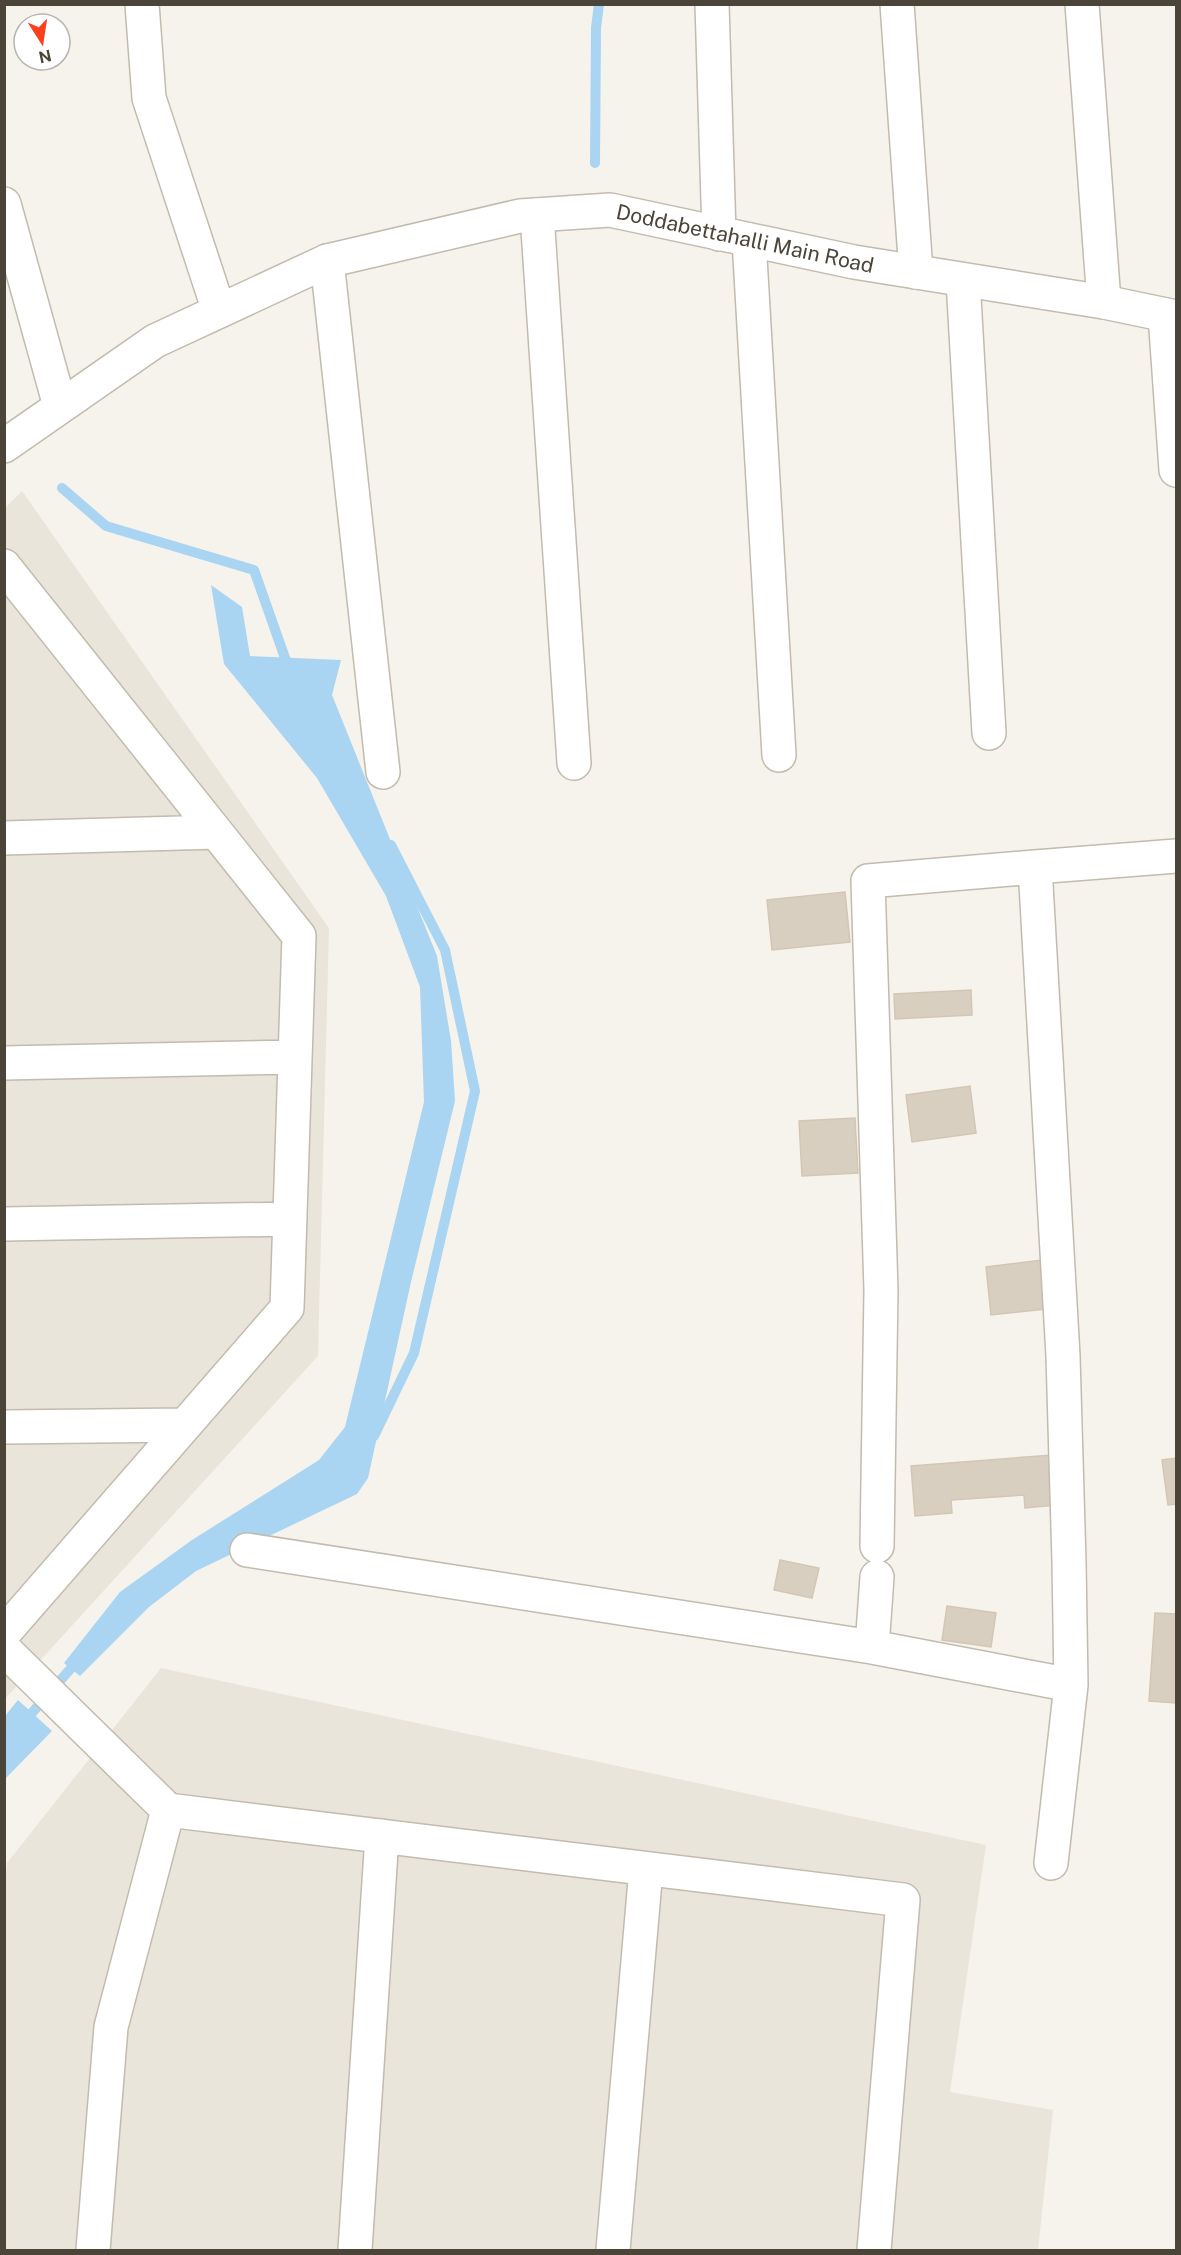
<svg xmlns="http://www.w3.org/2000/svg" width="1181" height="2255" font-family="'Public Sans',sans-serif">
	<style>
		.residential { fill: #eae5da }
		.water { fill: #a9d4f2 }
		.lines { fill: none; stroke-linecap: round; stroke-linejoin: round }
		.stream { stroke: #a9d4f2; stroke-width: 10 }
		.building { fill: #d8cfc1; stroke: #d3c7b4; stroke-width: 1.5 }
		.minor-casing { stroke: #c2bbae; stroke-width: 36 }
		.tertiary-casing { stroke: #c2bbae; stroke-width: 36 }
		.minor { stroke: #fff; stroke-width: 33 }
		.tertiary { stroke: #fff; stroke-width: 33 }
		.labels { text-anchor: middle; stroke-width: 4.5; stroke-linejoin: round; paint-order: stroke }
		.street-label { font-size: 21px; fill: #4b4439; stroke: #fff }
	</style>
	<rect width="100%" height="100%" fill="#f6f3ec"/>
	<path class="residential" d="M22,491L329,928L318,1356L5,1699L4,509Z
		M161,1668L986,1845L950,2092L1053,2110L1038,2250H5L4,1900L7,1863Z"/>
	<path class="water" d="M211,585L242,607L250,656L341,660L332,695L437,956L451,1041L455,1101L411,1282L368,1478L357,1494L196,1571L149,1607L80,1676L64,1663L120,1592L192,1540L319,1460L345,1427L424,1102L420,987L386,896L317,778L224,664Z
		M18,1700L52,1731L5,1779V1716Z"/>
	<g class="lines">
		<path class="stream" d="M595,163L596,28L599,4
			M62,488L106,526L254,570L285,658L292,670
			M374,1436L414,1353L475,1091L445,950L391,845
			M24,1722L79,1659"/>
	</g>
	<path class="building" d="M845,892L850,942L772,950L767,900Z
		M971,990L972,1015L895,1019L894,994Z
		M970,1086L976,1133L912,1142L906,1095Z
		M855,1118L858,1173L802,1176L799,1121Z
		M1050,1259L1055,1308L991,1315L986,1267Z
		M1052,1455L1056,1505L1025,1508L1024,1495L951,1500L952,1513L915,1516L911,1466Z
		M1176,1458V1504L1168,1505L1162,1460Z
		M780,1560L819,1568L812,1598L774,1590Z
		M947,1606L996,1613L991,1647L942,1640Z
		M1155,1613L1176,1614V1703L1149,1701Z"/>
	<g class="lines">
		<g class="minor-casing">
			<path id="minor" d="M142,4L149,98L219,311
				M712,4L719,234
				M897,4L916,272
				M1082,4L1104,302
				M4,204L60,406
				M537,215L574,763
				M749,240L779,755
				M327,261L383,772
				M963,280L989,733
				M1165,315L1176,470
				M4,566L299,936L287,1308L4,1633
				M4,838L216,832
				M4,1063L295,1057
				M4,1224L290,1219
				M4,1427L185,1425
				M877,1546L881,1290L868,881L1035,867
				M247,1550L872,1647L1071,1685
				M872,1647L877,1577
				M4,1649L168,1810L903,1900L874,2250
				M1051,1863L1071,1685L1069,1562L1063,1356L1035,867L1176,856
				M93,2250L111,2027L168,1810
				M355,2250L382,1836
				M613,2250L646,1869"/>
		</g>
		<g class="tertiary-casing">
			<path id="tertiary" d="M4,446L155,341L327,261L520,216L610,210L854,262L1104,302L1176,317"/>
		</g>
		<use href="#minor" class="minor"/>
		<use href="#tertiary" class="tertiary"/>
	</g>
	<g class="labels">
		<g class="street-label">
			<text transform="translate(745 239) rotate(12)" y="7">Doddabettahalli Main Road</text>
		</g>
	</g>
	<rect width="1181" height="2255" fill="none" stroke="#4b4439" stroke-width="12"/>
	<g transform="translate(42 42) rotate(168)"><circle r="28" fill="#ffffff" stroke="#b7b4b0" stroke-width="1.5"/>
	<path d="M0-4.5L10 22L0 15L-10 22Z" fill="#fc3f1d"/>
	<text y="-9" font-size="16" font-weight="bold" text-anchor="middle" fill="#4b4439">N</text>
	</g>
</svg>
